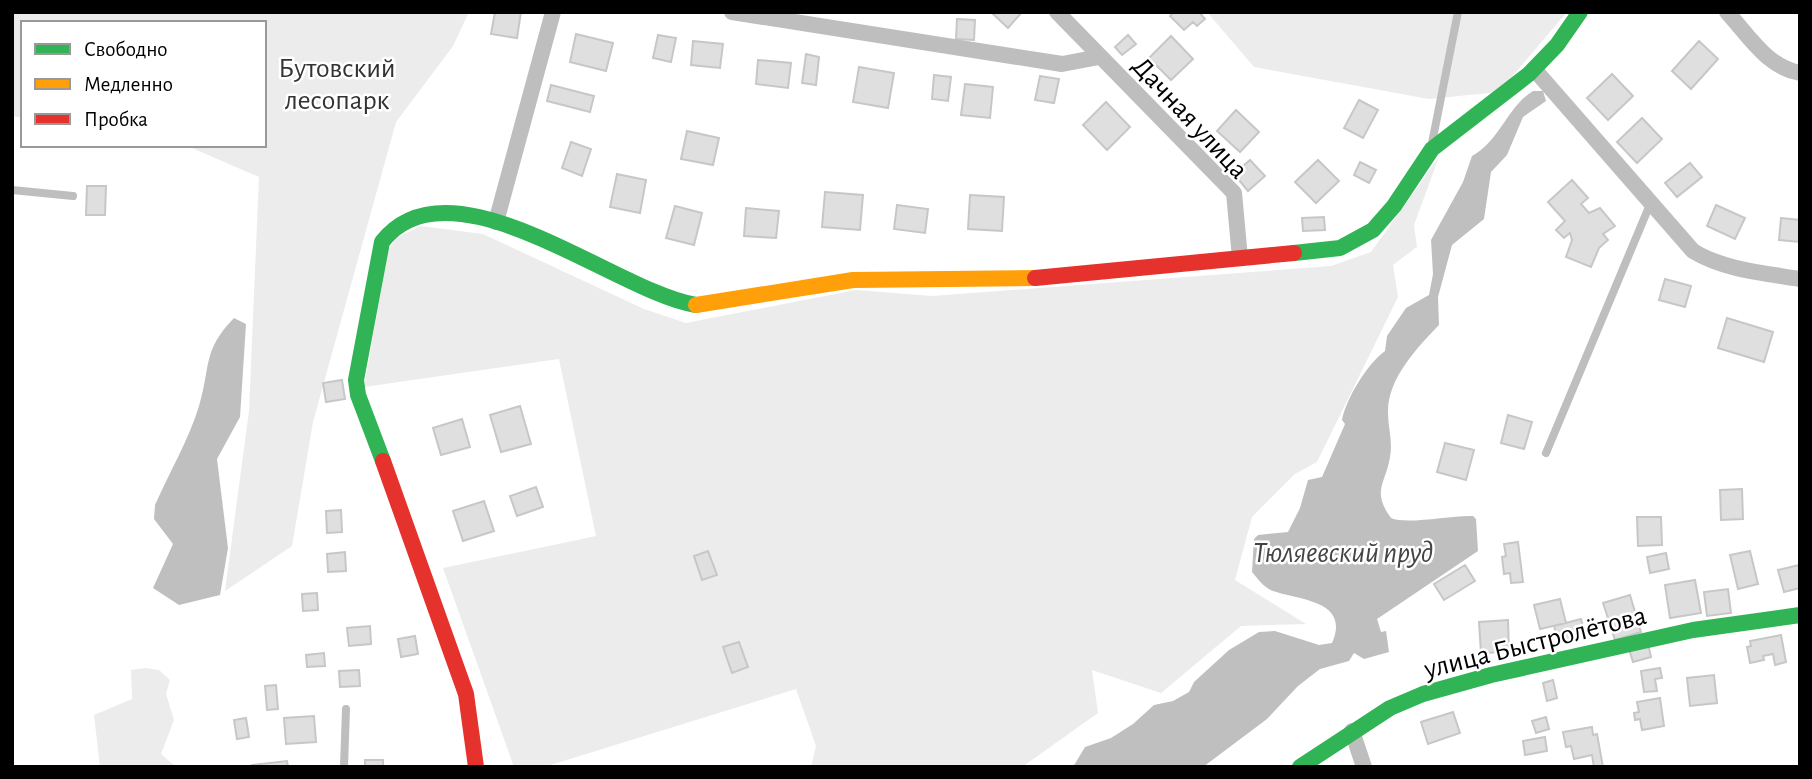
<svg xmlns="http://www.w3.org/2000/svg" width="1812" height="779" font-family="'Alegreya Sans',sans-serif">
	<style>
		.green { fill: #ececec }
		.water { fill: #bfbfbf }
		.building { fill: #dfdfdf; stroke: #c7c7c7; stroke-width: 2 }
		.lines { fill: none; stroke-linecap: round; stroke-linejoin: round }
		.lane { stroke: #bebebe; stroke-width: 8 }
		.street { stroke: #bebebe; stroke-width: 16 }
		.fast { stroke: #30b455; stroke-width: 16 }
		.slow { stroke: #ff9f0a; stroke-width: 16 }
		.jam { stroke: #e5322d; stroke-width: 16 }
		.labels { text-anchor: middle; stroke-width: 5; stroke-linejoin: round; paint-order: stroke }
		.park-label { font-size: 28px; fill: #333; stroke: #fff }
		.street-label { font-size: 28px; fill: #000; stroke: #fff }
		.water-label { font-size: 30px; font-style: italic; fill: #444; stroke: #fff }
	</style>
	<rect width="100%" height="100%" fill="#fff"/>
	<path class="green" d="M12,12H469L453,46L396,122L313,422L292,546L225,591L249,411L259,177L185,145H264V23H23V118L12,116Z
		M1207,12H1567L1499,92L1429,99L1254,67Z
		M1439,157L1414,225L1417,247L1393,265L1398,297L1317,462L1295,474L1252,517L1235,580L1306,624L1241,626L1161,693L1092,670L1098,713L1022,767H811L816,746L796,689L544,767H514L443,568L596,536L559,359L364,387L388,251L396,238L421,226L483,234L644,309L686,323L856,290L932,296L1331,266L1371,252Z
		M145,668L159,670L170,680L166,694L174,720L161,754L176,767H100L94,715L132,699L131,670Z"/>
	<path class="water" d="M1533,91H1543L1546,101L1523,117L1507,155L1491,172L1484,219L1452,245L1438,297L1439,325C1417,348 1387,379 1388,413C1388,428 1393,441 1390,457C1386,483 1371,491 1391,518C1407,525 1451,515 1473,516L1476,519L1478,551L1377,619L1381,632L1386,631L1389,652L1364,659L1354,653L1349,661L1320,669L1298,686L1267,719L1203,767H1073L1085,747L1111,738L1133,724L1154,705L1173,701L1189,692L1194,682L1229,650L1259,632L1275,631L1319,645L1332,643C1351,600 1298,600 1273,591C1264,588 1257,578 1252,572L1254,539L1258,535L1288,532L1300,508L1308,480L1322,477L1345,424L1342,420C1346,399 1367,364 1385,351L1387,336L1406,308L1429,295L1433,274L1431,240L1463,182L1472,156C1500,141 1507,107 1533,91Z
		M234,318L246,324L240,417L217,459L228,548L220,595L179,605L153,588L173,544L154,519L155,505C169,473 189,439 199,406C211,366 202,351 234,318Z"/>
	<path class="building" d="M495,12H521L517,38L491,34Z
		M991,12H1022L1008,28Z
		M1174,12H1199L1205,19L1197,26L1193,22L1184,30L1170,16Z
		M957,19L975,20L974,40L956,39Z
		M576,34L613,43L606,71L570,62Z
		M658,35L676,38L671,62L653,58Z
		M1128,35L1136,44L1122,55L1115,47Z
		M1171,36L1193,59L1171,80L1149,58Z
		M693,41L723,44L720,68L691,65Z
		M1699,41L1718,59L1691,89L1672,71Z
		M806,54L819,57L816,85L802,83Z
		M758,60L791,63L788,88L756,84Z
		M859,67L894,73L888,108L853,102Z
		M1612,74L1633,96L1608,120L1587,98Z
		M934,75L951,77L948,101L932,99Z
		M1040,76L1059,79L1054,103L1035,100Z
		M965,84L993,87L990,118L961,115Z
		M551,85L594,96L590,112L547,101Z
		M1359,100L1378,110L1363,138L1344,128Z
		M1106,102L1130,127L1107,150L1083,125Z
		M1236,110L1259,132L1240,152L1217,131Z
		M1642,118L1662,139L1637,163L1617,142Z
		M687,131L719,138L713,165L681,159Z
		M571,142L591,149L582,176L562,168Z
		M1250,160L1265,176L1248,191L1234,174Z
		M1318,160L1339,181L1316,203L1295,182Z
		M1360,162L1376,170L1369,183L1354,175Z
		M1690,163L1702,177L1677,197L1665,183Z
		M617,174L646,180L640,213L610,207Z
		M1572,180L1588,198L1581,204L1589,213L1600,208L1615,226L1603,234L1608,240L1599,248L1591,267L1566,257L1572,240L1570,233L1564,238L1556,230L1565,221L1548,202Z
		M87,186H106L105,215H86Z
		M825,192L863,195L860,230L822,227Z
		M970,195L1004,197L1002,231L968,229Z
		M897,205L928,209L925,233L894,229Z
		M1716,205L1745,218L1735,239L1707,226Z
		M675,206L702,213L694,245L666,238Z
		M746,208L779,211L776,238L744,236Z
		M1324,217L1325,230L1303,231L1302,218Z
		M1781,218L1800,220V242L1779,240Z
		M1665,279L1691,286L1685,307L1659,300Z
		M1727,318L1773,332L1764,362L1718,348Z
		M342,380L345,399L326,402L323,383Z
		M520,406L531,444L501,452L490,415Z
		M1508,415L1532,422L1524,449L1501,443Z
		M462,419L470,447L441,455L433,428Z
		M1445,443L1474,450L1466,480L1437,472Z
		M536,487L543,507L517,516L510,496Z
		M1742,489L1743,519L1721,520L1720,490Z
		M484,501L494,531L463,541L453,511Z
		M341,510L342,532L327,533L326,511Z
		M1637,517H1661L1662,545L1638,546Z
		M1518,542L1523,582L1511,583L1510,573L1504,574L1502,557L1506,556L1504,544Z
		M708,551L717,575L702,580L694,556Z
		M1750,551L1758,584L1738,589L1730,555Z
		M345,552L346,571L328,572L327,554Z
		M1666,553L1669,569L1650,573L1647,557Z
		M1465,565L1475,581L1444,600L1434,584Z
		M1799,565L1800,588L1784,592L1778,570Z
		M1695,580L1701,613L1670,618L1665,585Z
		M1728,589L1731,613L1707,616L1704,592Z
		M317,593L318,610L303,611L302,594Z
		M1630,595L1641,632L1615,640L1603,603Z
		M1560,599L1566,623L1540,629L1534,605Z
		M1581,619L1586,636L1559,643L1554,626Z
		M1508,620L1509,652L1481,653L1479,622Z
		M370,626L371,644L349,646L347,628Z
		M1781,635L1786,662L1775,665L1773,654L1763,656L1764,660L1750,663L1747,647L1751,646L1750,641Z
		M415,636L418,654L401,657L398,639Z
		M739,642L748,667L732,673L723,647Z
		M1648,644L1651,657L1633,662L1629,649Z
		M324,653L325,666L307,667L306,655Z
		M1660,668L1662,678L1655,679L1657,691L1644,692L1641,671Z
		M359,670L360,686L340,687L339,671Z
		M1714,675L1717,703L1690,706L1687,678Z
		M1553,680L1557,698L1547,701L1543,683Z
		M276,685L278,709L267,710L265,686Z
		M1660,698L1664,726L1642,730L1640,719L1635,720L1634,713L1639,712L1637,702Z
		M1453,712L1460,733L1428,744L1421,722Z
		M314,716L316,742L286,744L284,718Z
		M1546,717L1549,729L1536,733L1532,721Z
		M246,718L249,737L237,739L234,720Z
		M1592,727L1593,735L1597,734L1603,767H1594L1592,755L1574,759L1571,746L1566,747L1563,732Z
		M1545,737L1547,751L1525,755L1523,741Z
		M365,760H383V767H365Z
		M287,761L288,767H253L252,765Z"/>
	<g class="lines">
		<path class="lane" d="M1432,143L1458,12
			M12,190L73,196
			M1546,453L1651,202
			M344,767L346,709"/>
		<path class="street" d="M732,12L1062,64L1099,57
			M1057,12L1234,193L1240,258
			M1727,12C1749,36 1767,67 1800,73
			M1534,69L1693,251C1724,270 1764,273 1800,279
			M496,222L553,12
			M1352,731L1364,767"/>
		<path class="fast" d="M1294,253L1340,248L1373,230L1394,206L1432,149L1529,74L1557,45L1580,12
			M383,461L358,395L356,380L382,242C451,154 617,293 696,305
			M1300,767L1390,708L1423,694L1491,675L1693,630L1800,615"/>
		<path class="slow" d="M696,305L853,280L1035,278"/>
		<path class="jam" d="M1035,278L1294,253
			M383,461L466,694L476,767"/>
	</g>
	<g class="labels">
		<g class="park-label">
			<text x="337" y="77">Бутовский<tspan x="337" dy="32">лесопарк</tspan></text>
		</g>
		<g class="street-label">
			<text transform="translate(1191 117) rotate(47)" y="10">Дачная улица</text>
			<text transform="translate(1535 641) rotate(-14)" y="10">улица Быстролётова</text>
		</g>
		<g class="water-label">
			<text x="1343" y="562">Тюляевский пруд</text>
		</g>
	</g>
	<rect width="1812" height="779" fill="none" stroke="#000000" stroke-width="28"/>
	<rect x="21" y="21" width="245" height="126" fill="#ffffff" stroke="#999999" stroke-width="2"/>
	<rect x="35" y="44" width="35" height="10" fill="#30b455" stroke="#999999" stroke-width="2"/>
	<text x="84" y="56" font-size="21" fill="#000000">Свободно</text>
	<rect x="35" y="79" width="35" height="10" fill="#ff9f0a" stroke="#999999" stroke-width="2"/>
	<text x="84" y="91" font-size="21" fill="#000000">Медленно</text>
	<rect x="35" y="114" width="35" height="10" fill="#e5322d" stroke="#999999" stroke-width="2"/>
	<text x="84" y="126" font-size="21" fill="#000000">Пробка</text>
</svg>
